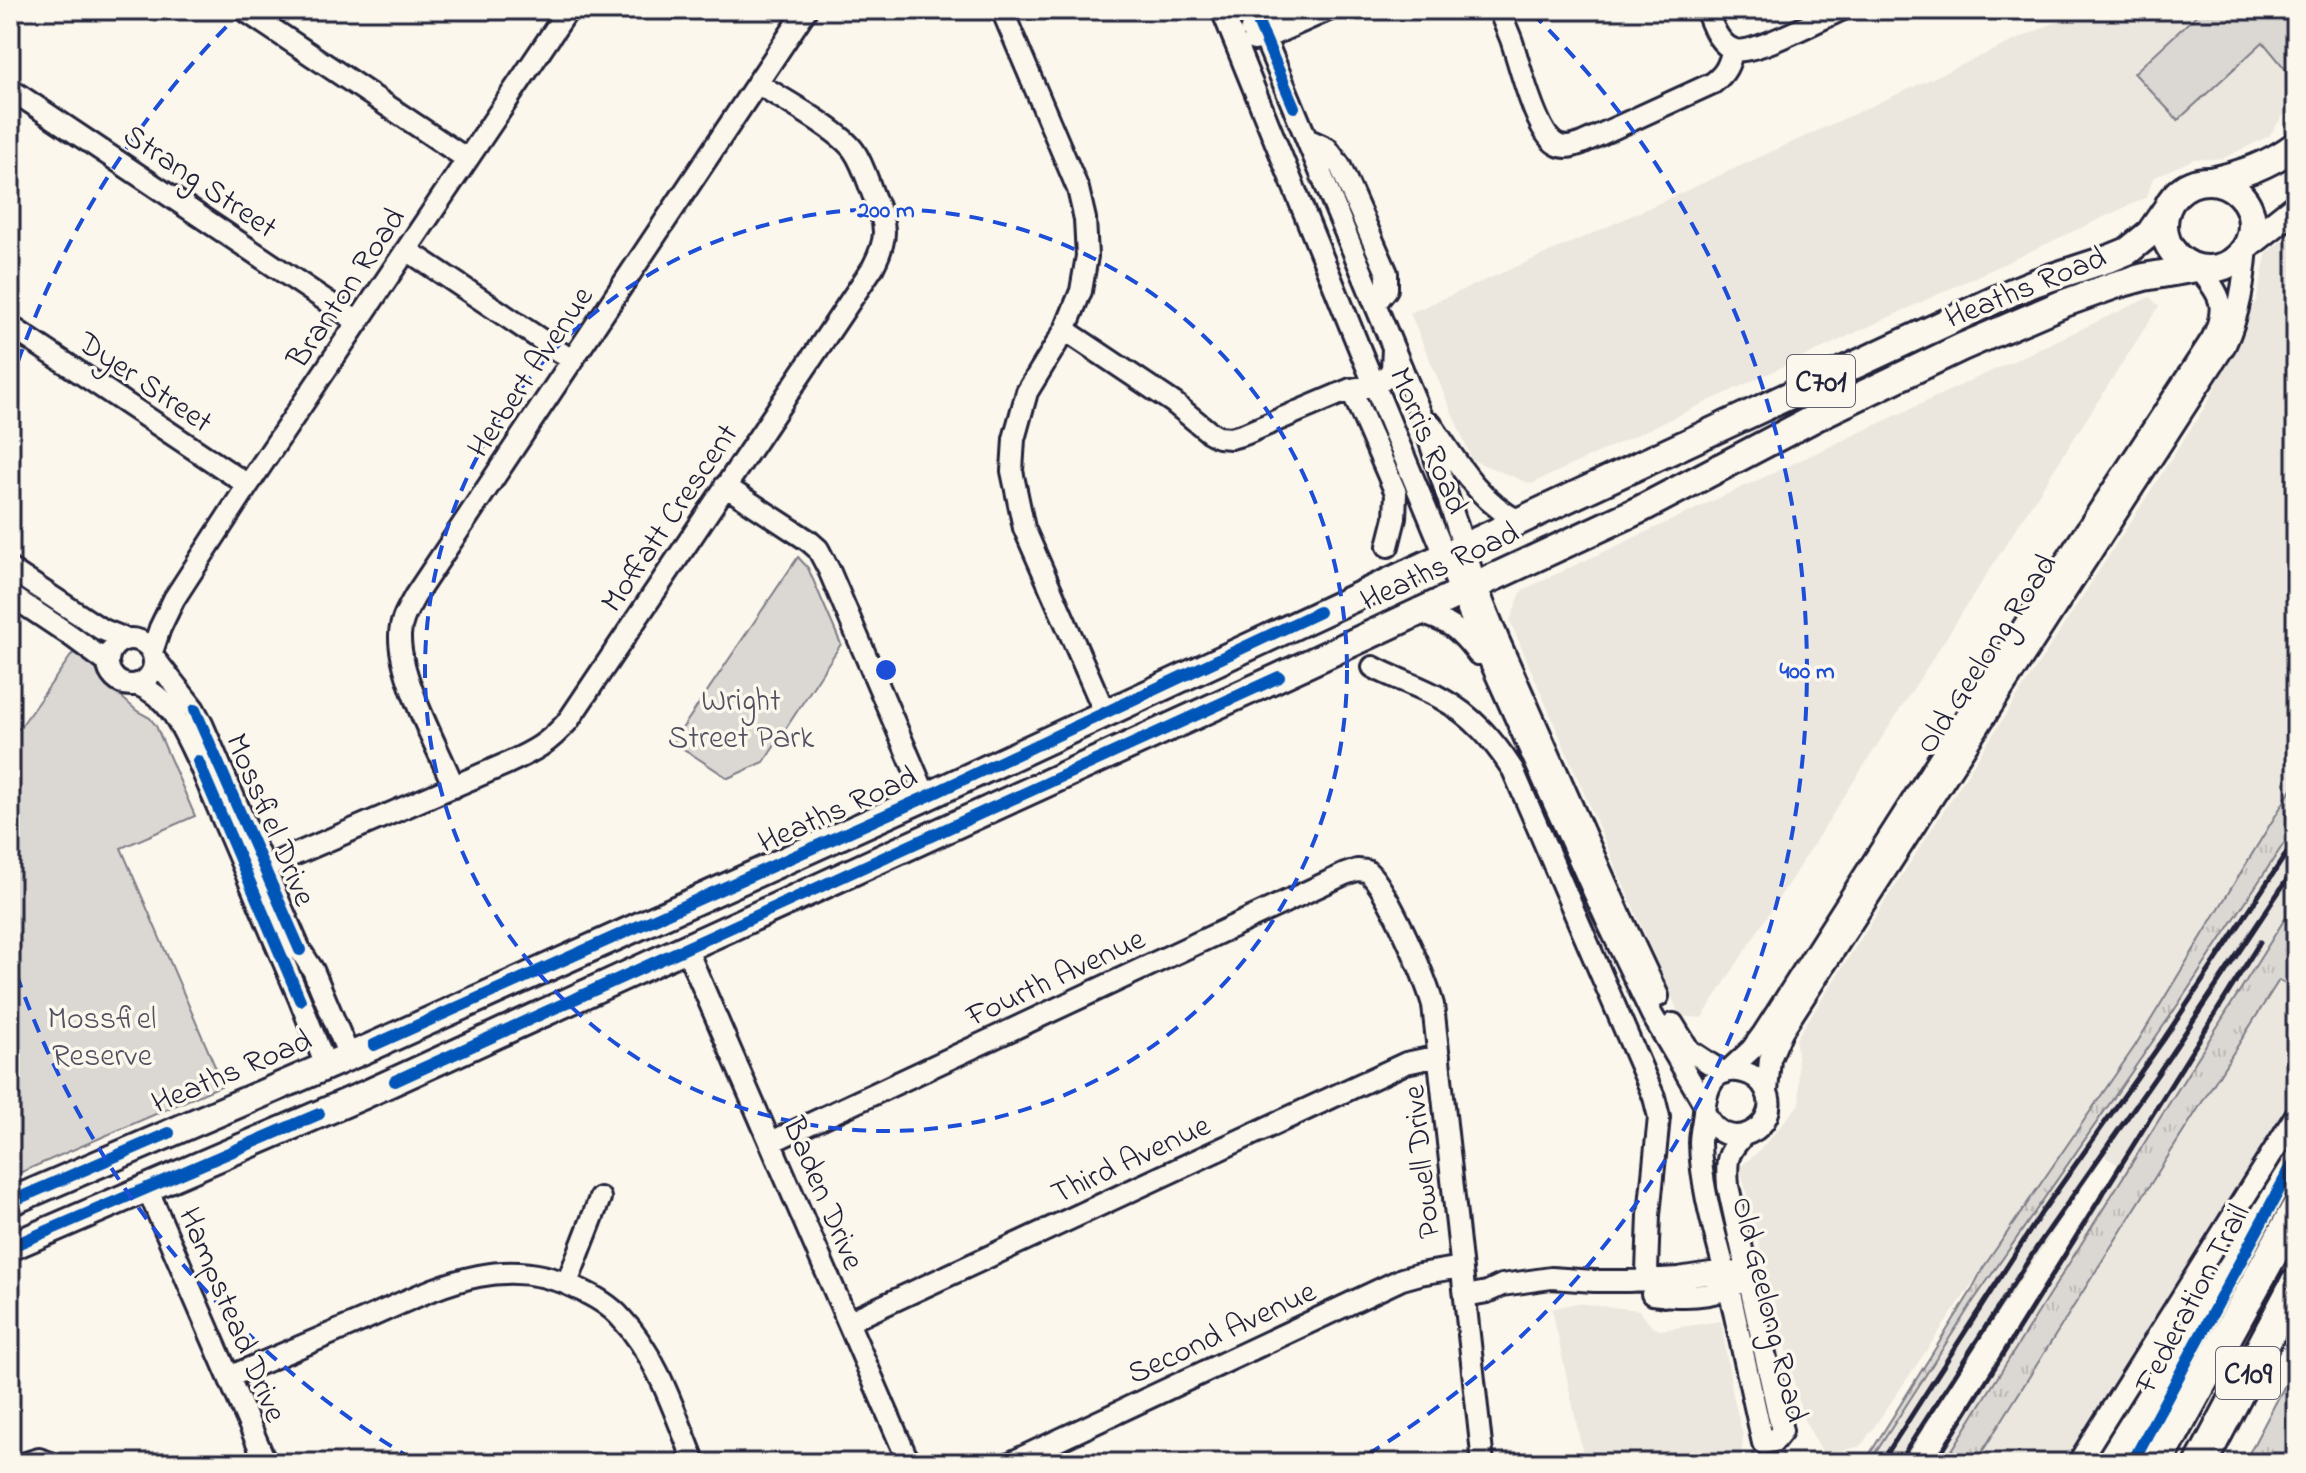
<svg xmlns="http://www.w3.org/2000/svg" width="2306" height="1473" font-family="'Indie Flower',sans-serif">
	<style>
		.built { fill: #ebe7df }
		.grass { fill: url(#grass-tufts); stroke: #7e7d87; stroke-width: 2 }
		.park { fill: #dbd8d3; stroke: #7e7d87; stroke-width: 2 }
		.garden { fill: url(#garden-dots); stroke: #7e7d87; stroke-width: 2 }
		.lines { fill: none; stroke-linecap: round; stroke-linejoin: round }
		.minor-casing { stroke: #22223b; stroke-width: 26 }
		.major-casing { stroke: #22223b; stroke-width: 32 }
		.highway-casing { stroke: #22223b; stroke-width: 36 }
		.minor { stroke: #fbf7ec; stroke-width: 20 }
		.major { stroke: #fbf7ec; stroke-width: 26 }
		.highway { stroke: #fbf7ec; stroke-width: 30 }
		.rail { stroke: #22223b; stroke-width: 5 }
		.cycleway-casing { stroke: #fbf7ec; stroke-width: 17 }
		.cycleway { stroke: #0057b8; stroke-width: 12 }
		.ring { fill: none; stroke: #1d4ed8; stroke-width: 4; stroke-dasharray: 14 10 }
		.labels { text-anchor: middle; stroke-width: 7; stroke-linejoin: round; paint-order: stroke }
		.shield { fill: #fbf7ec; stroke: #636270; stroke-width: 2 }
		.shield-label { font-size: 30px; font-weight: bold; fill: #22223b }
		.street-label { font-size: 32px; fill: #22223b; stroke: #fbf7ec }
		.park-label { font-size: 32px; fill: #505061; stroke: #fbf7ec }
		.centre { fill: #1d4ed8; stroke: #fbf7ec; stroke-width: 4 }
		.ring-label { font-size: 24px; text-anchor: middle; font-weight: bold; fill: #1d4ed8; stroke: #fbf7ec; stroke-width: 7; stroke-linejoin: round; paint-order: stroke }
	</style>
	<defs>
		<pattern id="grass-tufts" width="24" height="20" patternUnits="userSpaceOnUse" patternTransform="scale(2)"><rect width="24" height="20" fill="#dbd8d3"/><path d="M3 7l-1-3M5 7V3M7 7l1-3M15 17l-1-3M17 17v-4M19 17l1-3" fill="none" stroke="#bcb9b6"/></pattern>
		<pattern id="garden-dots" width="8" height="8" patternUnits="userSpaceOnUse" patternTransform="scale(2)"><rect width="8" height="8" fill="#dbd8d3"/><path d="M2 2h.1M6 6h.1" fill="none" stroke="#bcb9b6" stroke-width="1.8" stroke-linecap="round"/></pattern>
	</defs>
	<rect width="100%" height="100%" fill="#fbf7ec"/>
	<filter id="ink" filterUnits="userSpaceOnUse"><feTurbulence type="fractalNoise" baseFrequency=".0125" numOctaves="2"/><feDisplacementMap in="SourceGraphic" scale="16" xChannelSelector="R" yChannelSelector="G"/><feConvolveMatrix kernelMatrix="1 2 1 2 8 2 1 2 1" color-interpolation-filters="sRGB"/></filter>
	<g filter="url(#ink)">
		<path class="built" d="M2082,10H2202L2134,73L2263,41L2296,82V97L2269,136L2222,159H2194L2153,178L2147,197L1531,484L1472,460L1410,313L1600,230Z
			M2296,230V782L2135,1046L1861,1446L1824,1455L1803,1418L1740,1167L1759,1151L1800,1103L1796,1039L2208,402L2257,298L2267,252Z
			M2150,297L2159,306L1702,1018L1680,1016L1510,621L1522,590Z
			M2296,825V901L1944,1463H1932L2118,1165L2104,1156L1971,1354L1903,1463H1868L1974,1300L2173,1012Z
			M2279,980L2296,990V1102L2075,1449L2068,1463H1975Z
			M1576,1303L1639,1310L1652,1327L1661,1330L1721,1321L1733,1395L1743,1436L1741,1463H1585L1552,1309Z"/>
		<path class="grass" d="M2296,782V825L2173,1012L1974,1300L1869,1463H1864L1970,1293L1983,1268L2135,1046Z
			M2296,901V990L2279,980L1975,1463H1944Z
			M2296,1364V1463H2244Z"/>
		<path class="park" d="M2202,10H2296V82L2263,42L2178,120L2134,73Z
			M798,557L808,568L841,644L764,762L728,778L673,742Z
			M73,653L92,659L99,677L137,711L150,718L156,726L195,816L121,848L223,1085L10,1177V723L19,729Z"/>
		<path class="garden" d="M1781,1448L1783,1456L1778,1463H1754L1752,1453Z"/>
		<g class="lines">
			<g class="minor-casing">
				<path id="minor" d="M244,10L467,159
					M1002,10L1078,189L1085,219L1087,256L1081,291L1065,330L1027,392L1014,439L1012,471L1024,528L1105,713
					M1222,10L1360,350L1474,625L1606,919L1652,1015L1703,1102
					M1253,10L1422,417L1476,585L1498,639L1621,917L1658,996
					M1499,10C1503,20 1507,29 1511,39C1519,61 1536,136 1558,145C1566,149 1574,146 1582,143L1713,83C1726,73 1729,65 1733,49
					M1706,10C1712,24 1718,45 1735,50C1754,55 1820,19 1841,10
					M1251,29L1258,21L1284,10
					M1254,40L1265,38L1328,10
					M10,89L358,322
					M1307,139L1327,148L1340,166L1387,273V289L1375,304
					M407,250L573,361
					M10,326L248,485
					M1065,330L1174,403L1209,432L1218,437L1231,438L1245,434L1351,389L1375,385L1386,378L1392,369L1393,348
					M1351,389L1396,493L1395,518L1388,546
					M1431,424C1455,459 1479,502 1519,521
					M725,486L809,541L818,549L829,570L926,797
					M10,569L101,629L126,639
					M10,595L70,635L108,663
					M1417,612C1450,622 1457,627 1478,654
					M108 662a23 23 0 1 1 46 0a23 23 0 1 1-46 0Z
					M152,652L160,628L174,599L248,485L568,10
					M154,658L194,709L202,724L300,950L313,970L349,1056
					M1373,667C1395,679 1420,686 1442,699C1473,716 1494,741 1513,770L1654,1097L1659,1117L1649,1215L1647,1271L1664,1296
					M138,685C171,698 183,730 198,761L300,1000L326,1066
					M454,787C438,748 399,677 400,636C400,621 408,609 415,596L806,10
					M247,875L508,763C534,751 549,743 568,721L873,267C888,238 887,226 874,197C868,182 863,164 854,151C840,130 780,98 757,83
					M686,948L909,1463
					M1673,1024L1689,1050L1724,1073
					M1728,1071L1752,1049L1763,1034L2052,582L2212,339C2228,306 2221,295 2199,269
					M1767,1091L1770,1059L1782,1031L2225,345C2240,313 2244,282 2247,247
					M1704,1111C1726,1161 1784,1126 1766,1090C1762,1081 1753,1074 1743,1072C1713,1065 1706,1089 1704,1112C1703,1123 1700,1133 1700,1143C1701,1194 1719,1244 1730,1293C1741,1343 1752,1393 1763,1443L1774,1441L1782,1431L1728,1186C1726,1161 1726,1154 1743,1136
					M771,1142L1345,874L1357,870L1367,871C1388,889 1425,977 1433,1005L1483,1463
					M147,1188L266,1463
					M567,1283L600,1198
					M1652,1294C1679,1297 1714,1299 1738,1283
					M1465,1296L1487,1292L1502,1285L1551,1278L1594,1281H1628L1678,1278L1724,1271L1735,1273
					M848,1322L1406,1063L1439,1056
					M229,1377C274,1358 319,1339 363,1320C434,1289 500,1251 576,1288C592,1295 609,1304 621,1318C658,1357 675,1414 695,1463
					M26,1463L39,1459L51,1463
					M1010,1463L1402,1279L1420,1274L1461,1267
					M2078,1463L2296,1115"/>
			</g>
			<g class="major-casing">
				<path id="major" d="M2164 225a44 44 0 1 1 88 0a44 44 0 1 1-88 0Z
					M2211,181C2243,174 2269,165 2296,145
					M2249,244L2296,207
					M10,1202L371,1047L926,797L2012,292L2034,283L2111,258L2128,251L2150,233L2168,207
					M10,1247L364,1095L1279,677L1641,509L1824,413L1962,347L2062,304L2115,285L2144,277L2197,268"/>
			</g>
			<g class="highway-casing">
				<path id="highway" d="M2157,1463L2296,1210
					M2201,1463L2296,1283"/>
			</g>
			<use href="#minor" class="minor"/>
			<use href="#major" class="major"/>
			<use href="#highway" class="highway"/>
			<path class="rail" d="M1881,1463L2042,1212L2164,1039L2296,839
				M1898,1463L2037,1247L2159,1072L2296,866
				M1935,1463L2260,942"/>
			<g class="cycleway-casing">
				<path id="cycleway" d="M1253,10L1294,107
					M195,710L300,950
					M198,761L300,1000
					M374,1045L926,797L1319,612
					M395,1081L1279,677
					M10,1202L169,1133
					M10,1247L319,1114
					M2132,1463L2296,1158"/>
			</g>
			<use href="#cycleway" class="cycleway"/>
		</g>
	</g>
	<g class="ring">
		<circle cx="886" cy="670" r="461"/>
		<path d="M412 1459A921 921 0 0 1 10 955M10 385A921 921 0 0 1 240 13M1532 13A921 921 0 0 1 1360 1459"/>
	</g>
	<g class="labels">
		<g class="shield">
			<rect x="1787" y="355" width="68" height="52" rx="6"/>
			<rect x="2216" y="1347" width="64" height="52" rx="6"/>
		</g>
		<g class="shield-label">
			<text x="1821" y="391">C701</text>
			<text x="2248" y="1383">C109</text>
		</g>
		<g class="street-label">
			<text transform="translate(201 180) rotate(34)" y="11">Strang Street</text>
			<text transform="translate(2025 286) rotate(-22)" y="11">Heaths Road</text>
			<text transform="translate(345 287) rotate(-56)" y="11">Branton Road</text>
			<text transform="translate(529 371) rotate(-56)" y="11">Herbert Avenue</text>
			<text transform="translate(146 381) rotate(34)" y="11">Dyer Street</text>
			<text transform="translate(1430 440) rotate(67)" y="11">Morris Road</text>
			<text transform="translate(668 517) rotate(-56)" y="11">Moffatt Crescent</text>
			<text transform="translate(1439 565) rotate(-25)" y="11">Heaths Road</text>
			<text transform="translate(1985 653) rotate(-57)" y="11">Old Geelong Road</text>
			<text transform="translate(837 808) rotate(-24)" y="11">Heaths Road</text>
			<text transform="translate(272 819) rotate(67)" y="11">Mossfiel Drive</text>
			<text transform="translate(1055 976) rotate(-25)" y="11">Fourth Avenue</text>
			<text transform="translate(231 1070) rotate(-23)" y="11">Heaths Road</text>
			<text transform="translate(1130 1158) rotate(-25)" y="11">Third Avenue</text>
			<text transform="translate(1420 1162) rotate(-96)" y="11">Powell Drive</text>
			<text transform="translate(825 1193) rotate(67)" y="11">Baden Drive</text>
			<text transform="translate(2191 1298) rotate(-62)" y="11">Federation Trail</text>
			<text transform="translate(1771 1309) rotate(76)" y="11">Old Geelong Road</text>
			<text transform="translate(234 1314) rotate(67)" y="11">Hampstead Drive</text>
			<text transform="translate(1221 1331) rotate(-25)" y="11">Second Avenue</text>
		</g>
		<g class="park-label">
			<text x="741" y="710">Wright<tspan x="741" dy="37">Street Park</tspan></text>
			<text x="102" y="1028">Mossfiel<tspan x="102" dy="37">Reserve</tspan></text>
		</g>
	</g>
	<circle cx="886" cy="670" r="12" class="centre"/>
	<g class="ring-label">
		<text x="886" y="217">200 m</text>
		<text x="1807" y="678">400 m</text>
	</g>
	<rect width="2306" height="1473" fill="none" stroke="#fbf7ec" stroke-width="40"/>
	<rect x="20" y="20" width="2266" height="1433" fill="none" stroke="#22223b" stroke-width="3" filter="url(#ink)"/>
</svg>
